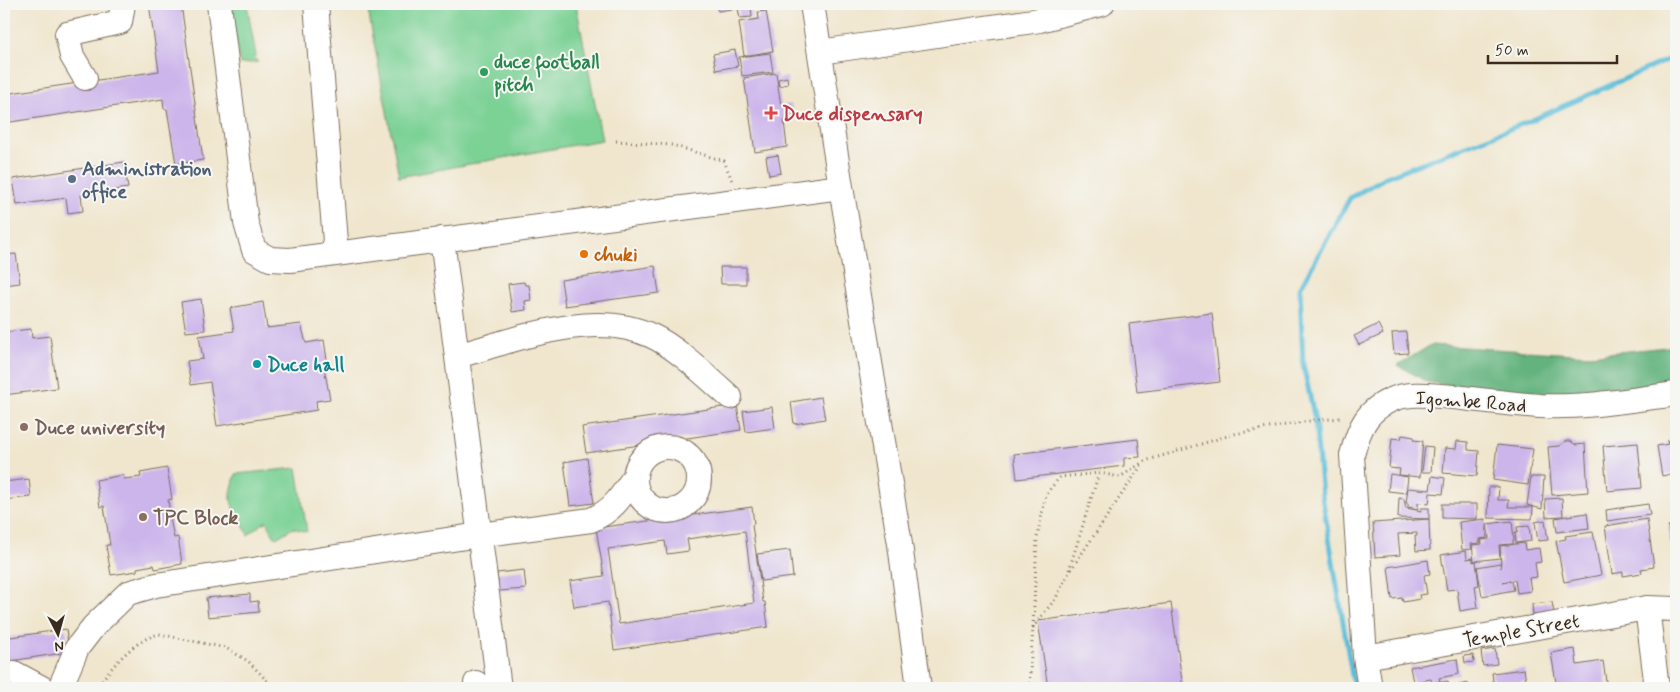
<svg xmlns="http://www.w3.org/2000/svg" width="1680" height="692" font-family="Mynerve,sans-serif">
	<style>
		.green { fill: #7bd195; stroke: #5b7e5a }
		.forest { fill: #64b37e; stroke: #506e4e }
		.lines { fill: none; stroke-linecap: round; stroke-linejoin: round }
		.stream { stroke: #5abdd9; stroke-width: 5 }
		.building { fill: #ccb5eb; fill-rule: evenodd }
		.minor-casing { stroke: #7a6c5c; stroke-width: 26 }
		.path { stroke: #7a6c5c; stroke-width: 3; stroke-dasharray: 1 4; stroke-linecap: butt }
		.minor { stroke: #fff; stroke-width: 24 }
		.leisure-dot { fill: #2e9e5b; stroke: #f6f6f2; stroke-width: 2 }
		.health-dot { fill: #e0444e; stroke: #f6f6f2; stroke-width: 2 }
		.service-dot { fill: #5c6f8a; stroke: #f6f6f2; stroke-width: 2 }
		.food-dot { fill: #e8710a; stroke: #f6f6f2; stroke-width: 2 }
		.culture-dot { fill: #0f9aa8; stroke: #f6f6f2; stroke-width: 2 }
		.education-dot { fill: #8d6e63; stroke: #f6f6f2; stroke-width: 2 }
		.labels { text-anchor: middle; stroke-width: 4; stroke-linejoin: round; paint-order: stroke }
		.leisure-label { font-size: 20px; font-weight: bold; fill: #27864d; stroke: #f6f6f2; text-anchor: start }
		.health-label { font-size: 20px; font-weight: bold; fill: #be3a42; stroke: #f6f6f2; text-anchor: start }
		.service-label { font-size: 20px; font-weight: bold; fill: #4e5e75; stroke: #f6f6f2; text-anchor: start }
		.food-label { font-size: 20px; font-weight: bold; fill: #c56008; stroke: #f6f6f2; text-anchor: start }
		.culture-label { font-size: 20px; font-weight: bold; fill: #0d838f; stroke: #f6f6f2; text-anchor: start }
		.street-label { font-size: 20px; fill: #3b2a1e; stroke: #f6f6f2 }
		.education-label { font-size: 20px; font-weight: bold; fill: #785e54; stroke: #f6f6f2; text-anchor: start }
	</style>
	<rect width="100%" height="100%" fill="#f6f6f2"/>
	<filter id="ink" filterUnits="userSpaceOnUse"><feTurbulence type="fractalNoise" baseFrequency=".02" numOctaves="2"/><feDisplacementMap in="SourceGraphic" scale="10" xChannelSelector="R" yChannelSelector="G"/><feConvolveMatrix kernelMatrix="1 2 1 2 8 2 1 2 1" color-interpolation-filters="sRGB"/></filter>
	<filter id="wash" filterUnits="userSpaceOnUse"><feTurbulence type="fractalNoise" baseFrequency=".0096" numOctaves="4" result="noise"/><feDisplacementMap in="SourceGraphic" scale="20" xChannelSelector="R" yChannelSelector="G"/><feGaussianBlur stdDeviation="1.12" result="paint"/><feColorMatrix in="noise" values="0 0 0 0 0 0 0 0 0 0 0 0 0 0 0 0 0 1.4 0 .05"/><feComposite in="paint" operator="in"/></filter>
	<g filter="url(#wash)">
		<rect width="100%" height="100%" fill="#f0e6ce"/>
		<path class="green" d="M231,4H247L256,56L253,57L258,62L240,64Z
			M367,4H576L602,140L399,177Z
			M297,468L307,532L293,528L276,538L266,521L248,535C243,523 229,507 231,494C232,487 234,480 236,474Z"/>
		<path class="forest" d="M1431,345L1589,355L1676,346V386L1530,398L1427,382L1398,365Z"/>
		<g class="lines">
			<path class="stream" d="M1354,688L1322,496L1315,420L1303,364L1300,288L1350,198L1386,177L1530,121L1676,56"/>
		</g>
		<g id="blocks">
			<path class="building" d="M149,4H181L203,160L176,164L167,109H164L163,99L4,123V94L159,71Z
				M716,4H751L752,6L718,11Z
				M751,7L752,17L740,18L738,9Z
				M766,11L773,51L744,56L739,22L759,19L758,12Z
				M735,50L738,66L716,70L713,54Z
				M770,53L773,72L742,76L739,57Z
				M776,73L781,106L791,104L794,120L784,121L787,147L755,152L744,78Z
				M787,77L788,84L779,86L778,79Z
				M778,155L781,173L769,175L766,157Z
				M124,162L128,188L81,195L83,211L68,213L66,198L17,205L13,179Z
				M4,184L9,208L4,209Z
				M16,254L20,283L4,285V255Z
				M655,266L659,293L565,306L561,280Z
				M720,267H746V284H721Z
				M524,282L525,285H529L531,300L525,301L526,310L512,312L508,284Z
				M201,299L205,330L186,332L181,302Z
				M263,302L267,328L301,324L306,343L324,340L328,366L324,367L330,399L316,401L317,410L217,426L210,382L191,385L187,361L203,359L199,336L234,331L230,308Z
				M1212,313L1220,382L1137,392L1129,324Z
				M1378,324L1383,334L1359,345L1354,336Z
				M31,329L32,338L50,336L57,388L4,395V332Z
				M1406,332L1408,353L1394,354L1392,333Z
				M821,397L825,419L794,424L791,402Z
				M737,405L741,430L586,453L582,427Z
				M772,407L775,428L746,432L743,411Z
				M1402,435L1414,437L1413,440L1423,441L1420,477L1399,475L1400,469L1389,468L1392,438L1401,439Z
				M1138,439L1140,457L1124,458V466L1017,479L1014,454Z
				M1676,439V473L1662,476L1657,446L1668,444L1667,441Z
				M1457,441L1468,442V450L1479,451L1477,476L1443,473L1445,448L1456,449Z
				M1566,441H1570L1576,445L1585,444L1588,492L1552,495L1548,447L1559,446Z
				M1638,443L1642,488L1607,491L1603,446Z
				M1497,445L1533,449L1528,485L1493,480Z
				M1425,446L1433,447L1431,472H1422Z
				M587,458L594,503L570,506L564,462Z
				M167,468L172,499L168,500L171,523L174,538L178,537L182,564L155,569L154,565L137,568V571L111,575L106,545H110L104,506L100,507L96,480L123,475L124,479L141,477L140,473Z
				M1390,474L1408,477L1406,493L1388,491Z
				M1432,476L1445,478L1443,494L1430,493L1429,504L1418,503V509L1408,507V503H1406L1408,488L1430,490Z
				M1531,477H1544L1542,509L1527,505Z
				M29,479L31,497L4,500V482Z
				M1489,487H1499L1498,500H1509L1508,507H1533L1532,519L1488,518Z
				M1399,498L1404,499L1406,508L1421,511V508H1429V519L1398,518Z
				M1562,498L1563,516L1546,517L1545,499Z
				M1442,504H1477V519L1442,518Z
				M1648,504L1650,515L1607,521L1606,510Z
				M752,507L754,524L752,525L763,602H765L768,627L614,650L608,602L574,607L570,581L604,576L596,528ZM745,531L754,603L619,624L608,549L665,541L667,554L689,551L687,539Z
				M1587,513L1589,528L1557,532L1555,518Z
				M1429,519L1430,550L1416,551L1415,536H1417V533L1398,534L1400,555L1375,557L1373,523Z
				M1485,519L1487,538L1480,539V543L1471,544L1472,549L1462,550L1459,522Z
				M1647,519L1654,567L1641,569L1642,573L1623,576V572L1612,574L1605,526Z
				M1545,520L1548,540L1538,541L1535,522Z
				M1512,521L1514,540H1513V544L1499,545L1500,558L1474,561L1472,545L1482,544L1481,540L1489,539L1487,524Z
				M1676,525V558H1673L1668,526Z
				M1529,526L1531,541L1516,543L1515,532H1518L1517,527Z
				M1593,532L1601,575L1564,582L1556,541L1566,539L1565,536Z
				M1524,543L1525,550L1539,548L1541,562L1535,563L1537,577L1529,578L1531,591L1517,593L1515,580L1503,582L1512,581L1514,590L1482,596L1477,567L1500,563L1501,568L1500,546Z
				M790,550L793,577L761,581L757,554Z
				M1466,551L1467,559L1473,558V562L1476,561L1479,585L1475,586L1478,608L1460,611L1457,589L1447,590L1441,555Z
				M1428,560L1430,574L1424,575L1427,594L1419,595L1420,599L1403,602L1402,598L1392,599L1388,567Z
				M524,570L526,589L499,591L497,573Z
				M250,594V602L258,601L259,612L208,617L206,598Z
				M1552,602L1554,613L1533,615L1532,604Z
				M1171,603L1183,688H1048L1038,621Z
				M66,629L69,652L4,662V638Z
				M1495,649L1497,664L1483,666L1481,651Z
				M1575,649L1577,665L1603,661L1607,688H1582L1581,686L1557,688L1551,653Z
				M1473,655L1474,662L1465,663L1464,656Z
				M1457,659L1459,674L1439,678L1440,681L1432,683L1431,679L1413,682L1410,667Z
				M1524,669L1526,682H1520L1521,688H1494L1492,673Z
				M11,678L12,688H4V679Z
				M1448,681L1449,688H1414V687Z
				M768,683V688H740L739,686Z
				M1468,683L1469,688H1459L1458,685Z"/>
		</g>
	</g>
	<g filter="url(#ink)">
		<use href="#blocks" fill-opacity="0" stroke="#7a6c5c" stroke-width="1"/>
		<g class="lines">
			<g class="minor-casing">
				<path id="minor" d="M219,4L246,223L254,250L270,259L290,260L841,187
					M316,4L336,254
					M812,4L841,187L900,544L919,688
					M820,52L1040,20L1102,4
					M85,78L72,56L67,34L120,22L123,4
					M442,239L499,688
					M457,356C516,340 593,308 652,336C678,348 708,378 730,397
					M635 479a32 32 0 1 1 64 0a32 32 0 1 1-64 0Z
					M1647,608L1657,688
					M1365,657L1647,608L1676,609
					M14,673L42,688
					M476,683L477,688
					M60,688L77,648L94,626L128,593L156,585L479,535L591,520C614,510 621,497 634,477
					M1370,688L1365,657L1352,455C1359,428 1367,408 1396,398C1413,392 1435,396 1453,397C1482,400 1511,404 1540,406C1585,408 1631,400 1676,394"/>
			</g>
			<path class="path" d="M616,141L672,145L724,161L733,183
				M1069,570L1099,473
				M1033,627L1037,538L1046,494L1060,477L1099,473L1120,477L1145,461L1234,434L1315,420L1343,418
				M96,688C111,668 133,640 159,634L226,648L248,661L274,688
				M1029,688L1033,627L1056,598L1068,574L1143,463"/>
			<use href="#minor" class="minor"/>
		</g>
	</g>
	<circle class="leisure-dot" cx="484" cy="72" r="5"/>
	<path class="health-dot" d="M768.5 105.5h5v5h5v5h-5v5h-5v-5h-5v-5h5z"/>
	<circle class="service-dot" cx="72" cy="179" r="5"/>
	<circle class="food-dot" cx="584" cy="254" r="5"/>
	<circle class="culture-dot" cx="257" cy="364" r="5"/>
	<g class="education-dot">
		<circle cx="24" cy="427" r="5"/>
		<circle cx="143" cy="517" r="5"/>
	</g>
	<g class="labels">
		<g class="leisure-label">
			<text x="494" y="68">duce football<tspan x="494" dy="23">pitch</tspan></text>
		</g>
		<g class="health-label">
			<text x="782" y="120">Duce dispensary</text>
		</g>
		<g class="service-label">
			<text x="82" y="175">Administration<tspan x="82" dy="23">office</tspan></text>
		</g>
		<g class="food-label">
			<text x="594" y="261">chuki</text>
		</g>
		<g class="culture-label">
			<text x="267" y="371">Duce hall</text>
		</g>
		<g class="street-label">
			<text transform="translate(1471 401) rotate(4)" y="7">Igombe Road</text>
			<text transform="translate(1521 630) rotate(-10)" y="7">Temple Street</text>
		</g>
		<g class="education-label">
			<text x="34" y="434">Duce university</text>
			<text x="153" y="524">TPC Block</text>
		</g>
	</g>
	<rect width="1680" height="692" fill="none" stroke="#f6f6f2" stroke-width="20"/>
	<g transform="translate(58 634) rotate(174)" stroke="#f6f6f2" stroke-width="4" paint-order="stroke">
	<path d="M0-4L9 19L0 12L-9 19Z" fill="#3b2a1e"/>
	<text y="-8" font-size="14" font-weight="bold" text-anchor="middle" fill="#3b2a1e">N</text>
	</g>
	<path d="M1488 55v8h129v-8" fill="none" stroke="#3b2a1e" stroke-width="2.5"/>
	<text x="1495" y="55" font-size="15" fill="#3b2a1e" stroke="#f6f6f2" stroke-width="4" paint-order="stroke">50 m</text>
</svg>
